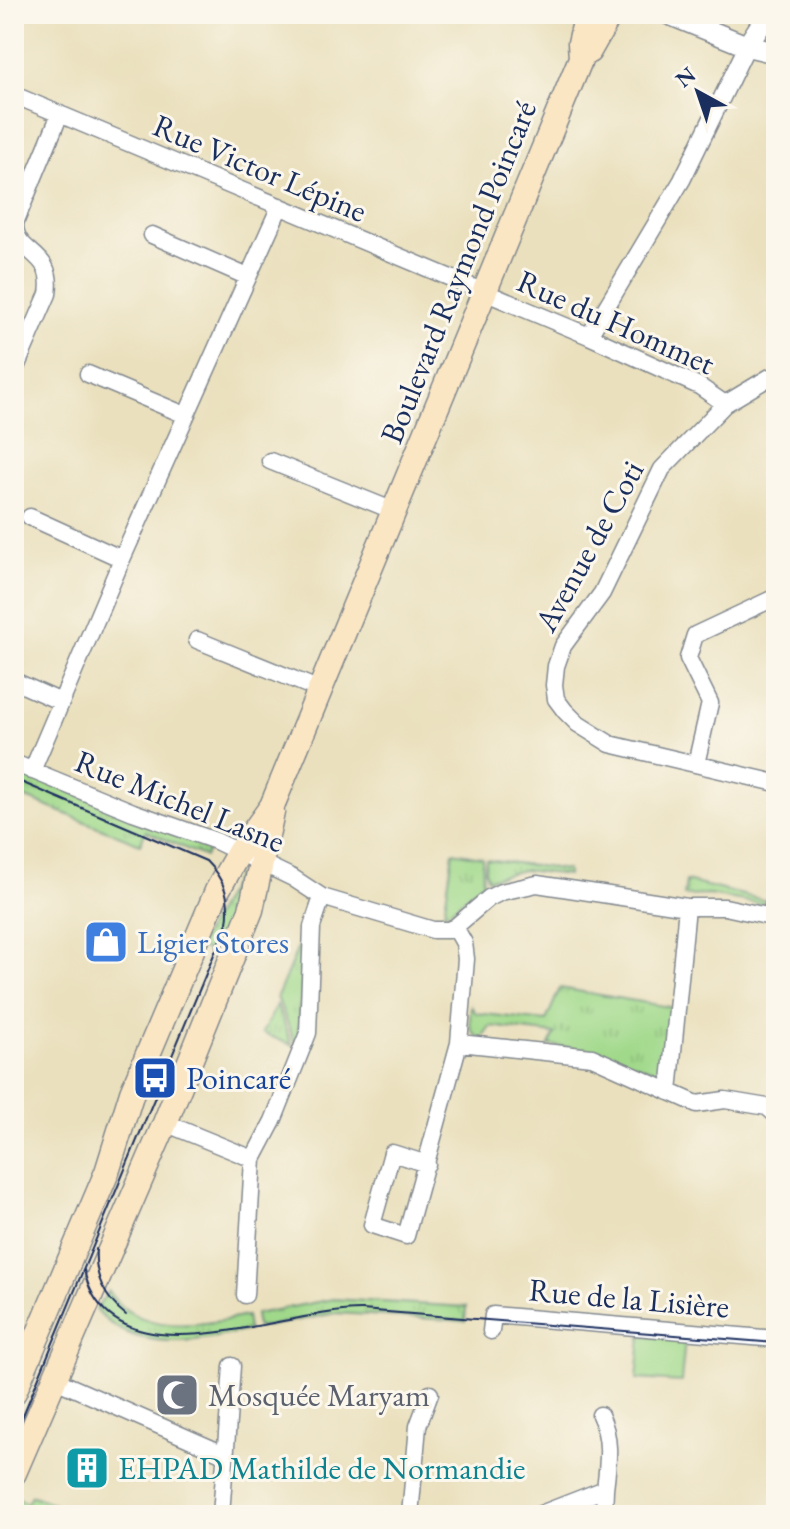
<svg xmlns="http://www.w3.org/2000/svg" width="790" height="1529" font-family="'EB Garamond',serif">
	<style>
		.grass { fill: url(#grass-tufts); stroke: #5e8474; stroke-width: 2 }
		.green { fill: #a1d98b; stroke: #5e8474; stroke-width: 2 }
		.lines { fill: none; stroke-linecap: round; stroke-linejoin: round }
		.minor-casing { stroke: #82888e; stroke-width: 19 }
		.tertiary-casing { stroke: #82888e; stroke-width: 23 }
		.secondary-casing { stroke: #82888e; stroke-width: 27 }
		.minor { stroke: #fff; stroke-width: 16 }
		.tertiary { stroke: #fff; stroke-width: 20 }
		.secondary { stroke: #fbe6c4; stroke-width: 24 }
		.tram { stroke: #1b2f5e; stroke-width: 2 }
		.labels { text-anchor: middle; stroke-width: 6; stroke-linejoin: round; paint-order: stroke }
		.street-label { font-size: 32px; fill: #1b2f5e; stroke: #fbf7ec }
		.shop-label { font-size: 32px; fill: #366cbe; stroke: #fbf7ec; text-anchor: start }
		.transit-label { font-size: 32px; fill: #164399; stroke: #fbf7ec; text-anchor: start }
		.worship-label { font-size: 32px; fill: #5b616d; stroke: #fbf7ec; text-anchor: start }
		.culture-label { font-size: 32px; fill: #0d838f; stroke: #fbf7ec; text-anchor: start }
	</style>
	<defs>
		<pattern id="grass-tufts" width="24" height="20" patternUnits="userSpaceOnUse" patternTransform="scale(2)"><rect width="24" height="20" fill="#a1d98b"/><path d="M3 7l-1-3M5 7V3M7 7l1-3M15 17l-1-3M17 17v-4M19 17l1-3" fill="none" stroke="#8abb7a"/></pattern>
	</defs>
	<rect width="100%" height="100%" fill="#fbf7ec"/>
	<filter id="ink" filterUnits="userSpaceOnUse"><feTurbulence type="fractalNoise" baseFrequency=".0125" numOctaves="2"/><feDisplacementMap in="SourceGraphic" scale="16" xChannelSelector="R" yChannelSelector="G"/><feConvolveMatrix kernelMatrix="1 2 1 2 8 2 1 2 1" color-interpolation-filters="sRGB"/></filter>
	<filter id="wash" filterUnits="userSpaceOnUse"><feTurbulence type="fractalNoise" baseFrequency=".006" numOctaves="4" result="noise"/><feDisplacementMap in="SourceGraphic" scale="32" xChannelSelector="R" yChannelSelector="G"/><feGaussianBlur stdDeviation="1.8" result="paint"/><feColorMatrix in="noise" values="0 0 0 0 0 0 0 0 0 0 0 0 0 0 0 0 0 1.4 0 .05"/><feComposite in="paint" operator="in"/></filter>
	<g filter="url(#wash)">
		<rect width="100%" height="100%" fill="#eae0bd"/>
		<path class="grass" d="M14,769L204,845L209,849L205,857L146,831L140,844L14,793Z
			M453,852L482,857L483,882L452,909L444,913Z
			M486,859L567,870V875L523,870L488,879L485,870Z
			M236,876L250,882L225,958L197,947Z
			M686,881L768,901L762,904L709,895L684,896Z
			M306,929L297,1047L277,997Z
			M560,988L670,1007L667,1074L592,1051L549,1045L555,1034L490,1026L481,1039C467,1031 470,1020 471,1006L476,1013L546,1021Z
			M277,1005L292,1045L262,1033Z
			M108,1291C138,1336 200,1326 246,1316L248,1330C200,1342 133,1354 96,1310Z
			M333,1299L466,1307L465,1321L336,1313L257,1328L255,1314Z
			M31,1495L80,1515H14L17,1498L27,1503Z"/>
		<path class="green" d="M641,1336L685,1339L681,1382L637,1379Z"/>
	</g>
	<g filter="url(#ink)">
		<g class="lines">
			<g class="minor-casing">
				<path id="minor" d="M14,95L589,336L699,386L725,404
					M152,235L248,277
					M589,336L682,180L747,46
					M14,372L48,294C55,249 14,256 15,223L60,114
					M88,374L185,415
					M776,377H770L725,404L662,469L602,593L563,646L556,666L554,685L556,699L565,711L578,724L610,744L776,783
					M270,461L394,511
					M30,517L122,559
					M197,640L320,690
					M14,681L61,702
					M14,763L133,812L216,841L293,878L322,897L433,930H448L455,927L489,898L501,892L537,884L687,907H725L776,918
					M696,764L710,703L688,658L695,635L776,597
					M32,771L122,559L280,206
					M771,917L776,893
					M459,1043L592,1057L697,1104L725,1100L767,1107L776,1115
					M669,1092L687,907
					M165,1123L253,1159
					M427,1164L392,1153L372,1225L406,1236L459,1043L466,959L464,943L455,927
					M245,1295L253,1159L273,1121L308,1033L312,927L322,897
					M491,1331L493,1315L776,1339
					M53,1379L226,1455
					M221,1515L232,1366
					M410,1515L418,1426L430,1394
					M538,1515L605,1489C608,1463 612,1439 600,1415
					M604,1515L605,1489"/>
			</g>
			<g class="tertiary-casing">
				<path id="tertiary" d="M668,14L747,46L776,53
					M747,46L768,14"/>
			</g>
			<g class="secondary-casing">
				<path id="secondary" d="M589,51L610,14
					M14,1392L107,1172L132,1092L217,891L239,852L272,806L581,58L580,43L587,14
					M14,1473L165,1123L251,910L272,812"/>
			</g>
			<use href="#minor" class="minor"/>
			<use href="#tertiary" class="tertiary"/>
			<use href="#secondary" class="secondary"/>
			<path class="tram" d="M14,779L206,861C224,879 231,898 227,923L14,1437
				M96,1249C94,1276 105,1299 126,1315
				M84,1270C110,1388 283,1309 362,1310L776,1343"/>
		</g>
	</g>
	<defs>
		<g id="shop-square" transform="scale(2.3)"><rect x="-9" y="-9" width="18" height="18" rx="4" fill="#3f7fe0" stroke="#fbf7ec"/><path d="M-5-2.5h2.3a2.7 3.5 0 0 1 5.4 0H5L5.5 6h-11ZM-1.5-2.5h3a1.5 2.3 0 0 0-3 0Z" fill="#fff"/></g>
		<g id="bus-square" transform="scale(2.3)"><rect x="-9" y="-9" width="18" height="18" rx="4" fill="#1a4fb4" stroke="#fbf7ec"/><path d="M-5-6H5V4H4V6H2V4H-2V6H-4V4H-5ZM-3.5-4V0h7V-4ZM-3.5 1.2v1.5H-2V1.2ZM2 1.2v1.5H3.5V1.2Z" fill="#fff"/></g>
		<g id="mosque-square" transform="scale(2.3)"><rect x="-9" y="-9" width="18" height="18" rx="4" fill="#6b7280" stroke="#fbf7ec"/><path d="M3.5-4.9A6 6 0 1 0 3.5 4.9A5 5 0 1 1 3.5-4.9Z" fill="#fff"/></g>
		<g id="building-square" transform="scale(2.3)"><rect x="-9" y="-9" width="18" height="18" rx="4" fill="#0f9aa8" stroke="#fbf7ec"/><path d="M-4-6H4V6H1V3H-1V6H-4ZM-2.5-4.3h1.7v1.8h-1.7ZM.8-4.3h1.7v1.8H.8ZM-2.5-1h1.7V.8h-1.7ZM.8-1h1.7V.8H.8Z" fill="#fff"/></g>
	</defs>
	<g fill-rule="evenodd">
		<use href="#shop-square" x="106" y="942"/>
		<use href="#bus-square" x="155" y="1078"/>
		<use href="#mosque-square" x="177" y="1395"/>
		<use href="#building-square" x="87" y="1468"/>
	</g>
	<g class="labels">
		<g class="street-label">
			<text transform="translate(260 168) rotate(23)" y="11">Rue Victor Lépine</text>
			<text transform="translate(458 272) rotate(-68)" y="11">Boulevard Raymond Poincaré</text>
			<text transform="translate(616 322) rotate(24)" y="11">Rue du Hommet</text>
			<text transform="translate(589 546) rotate(-61)" y="11">Avenue de Coti</text>
			<text transform="translate(180 801) rotate(22)" y="11">Rue Michel Lasne</text>
			<text transform="translate(629 1298) rotate(5)" y="11">Rue de la Lisière</text>
		</g>
		<g class="shop-label">
			<text x="137" y="953">Ligier Stores</text>
		</g>
		<g class="transit-label">
			<text x="186" y="1089">Poincaré</text>
		</g>
		<g class="worship-label">
			<text x="208" y="1406">Mosquée Maryam</text>
		</g>
		<g class="culture-label">
			<text x="118" y="1479">EHPAD Mathilde de Normandie</text>
		</g>
	</g>
	<rect width="790" height="1529" fill="none" stroke="#fbf7ec" stroke-width="48"/>
	<g transform="translate(698 92) rotate(320)" stroke="#fbf7ec" stroke-width="6" paint-order="stroke">
	<path d="M0-6L14 30L0 20L-14 30Z" fill="#1b2f5e"/>
	<text y="-12" font-size="22" font-weight="bold" text-anchor="middle" fill="#1b2f5e">N</text>
	</g>
</svg>
